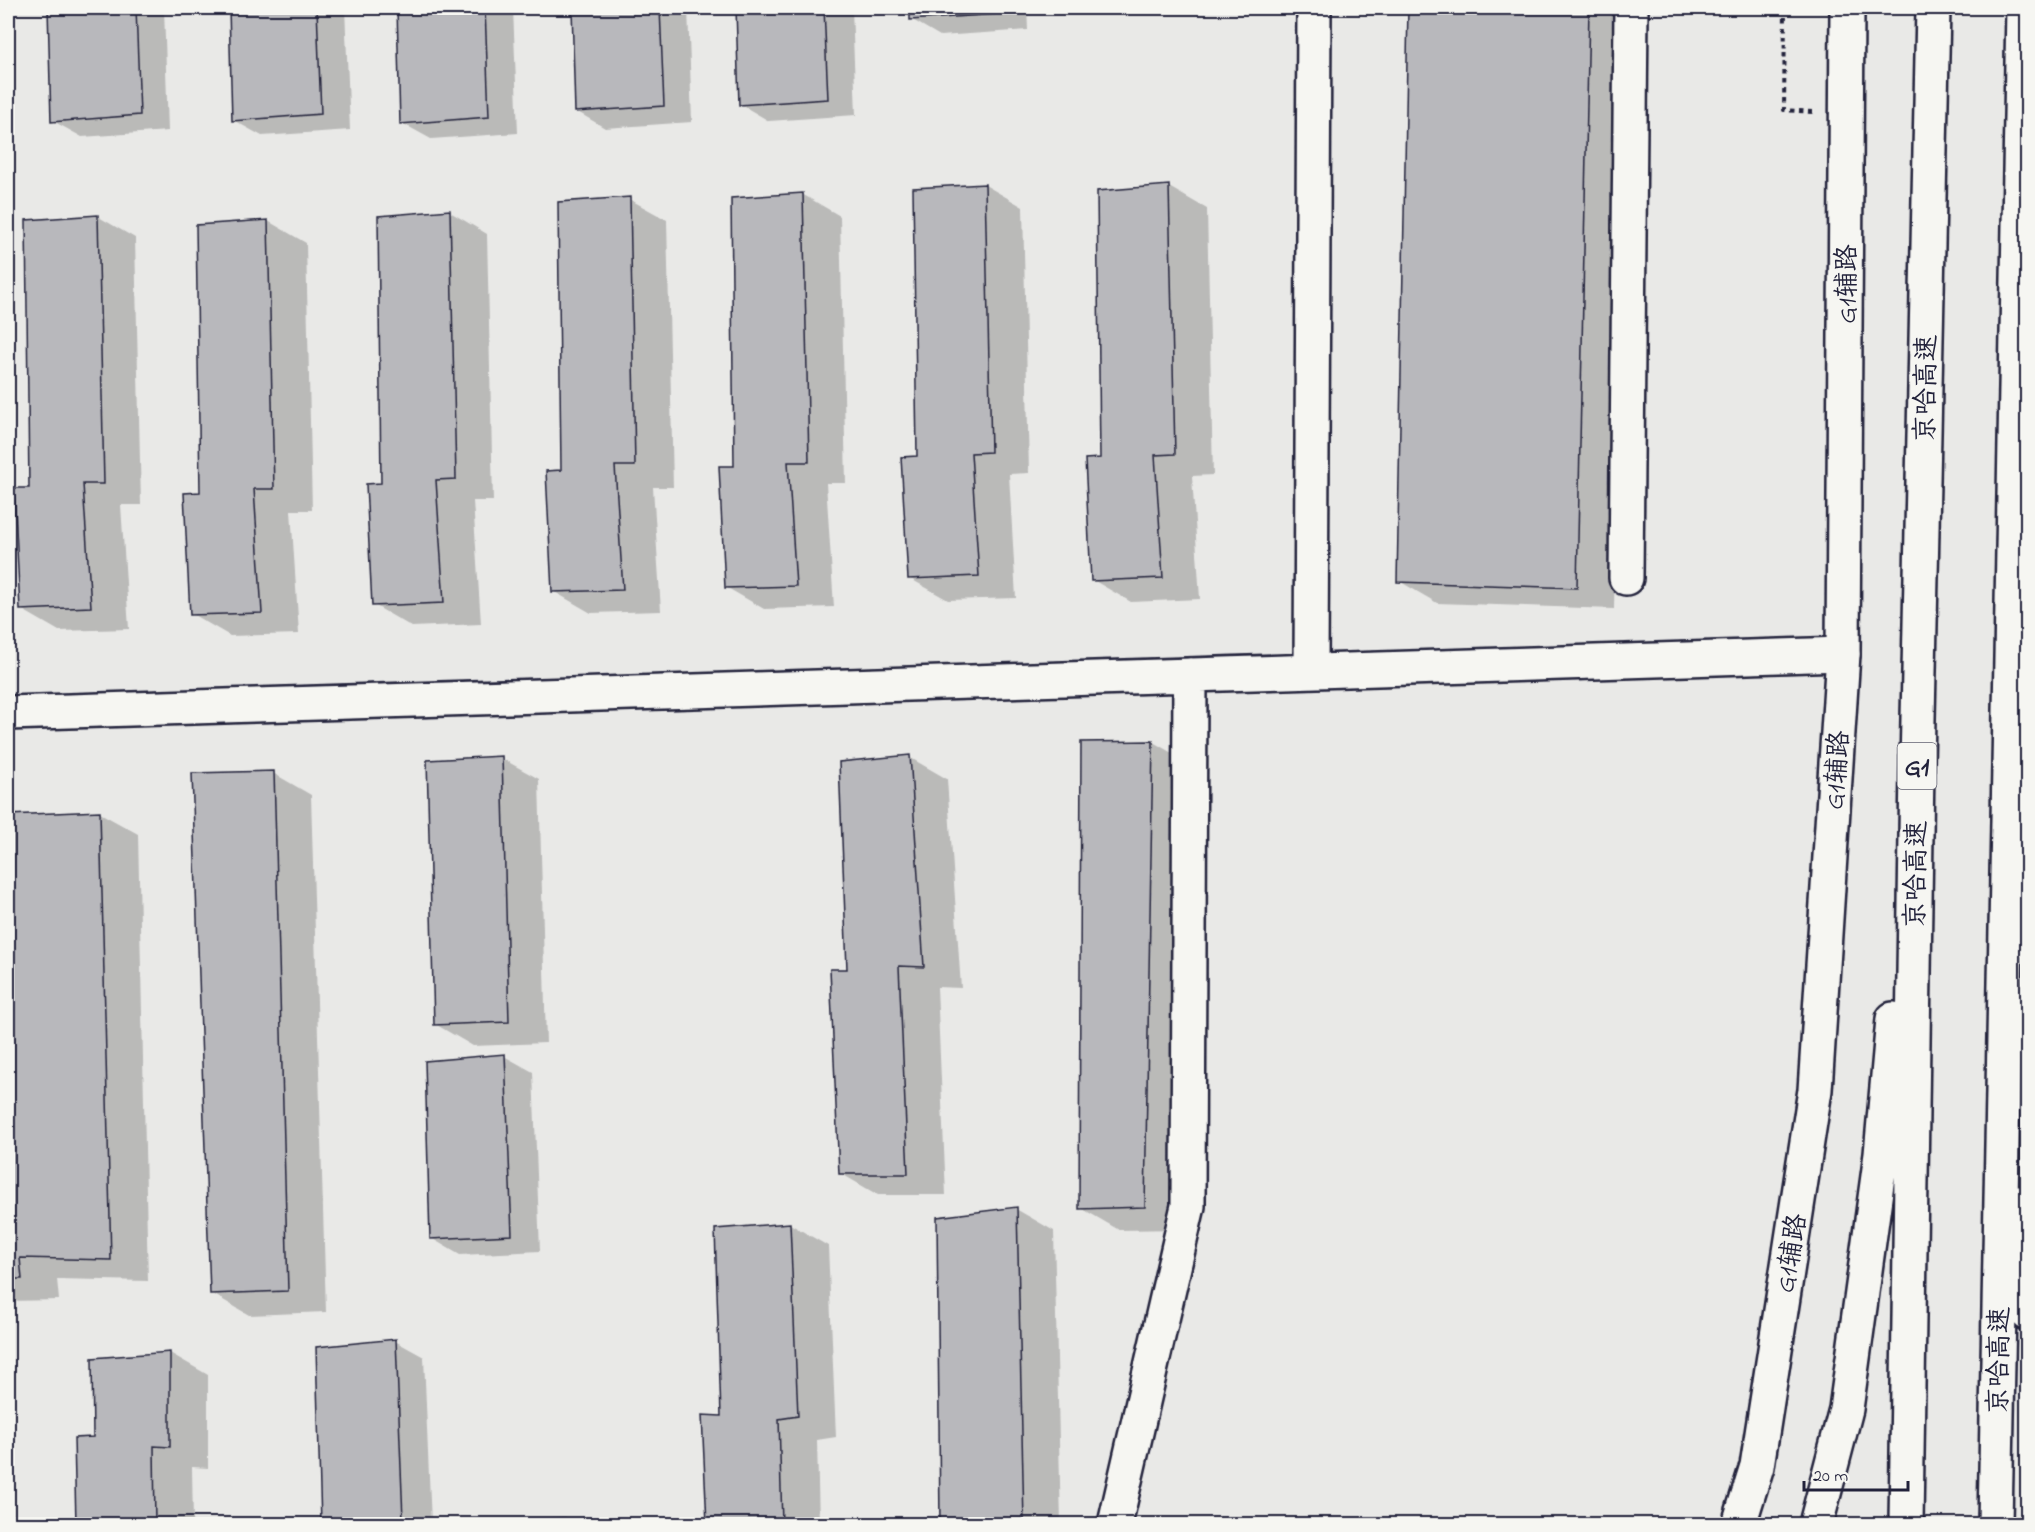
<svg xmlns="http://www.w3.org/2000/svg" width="2035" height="1532" font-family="'Indie Flower','LXGW WenKai TC',sans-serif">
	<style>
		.shadow { fill: #0003 }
		.building { fill: #b8b8bc; stroke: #22223b; stroke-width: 1.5 }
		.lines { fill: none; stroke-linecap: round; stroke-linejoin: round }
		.minor-casing { stroke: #22223b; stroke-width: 38 }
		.tertiary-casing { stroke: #22223b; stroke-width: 38 }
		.motorway-casing { stroke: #22223b; stroke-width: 38 }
		.path { stroke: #22223b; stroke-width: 4; stroke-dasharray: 4.5 4.5; stroke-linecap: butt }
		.minor { stroke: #f6f6f2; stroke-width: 33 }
		.tertiary { stroke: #f6f6f2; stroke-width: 33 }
		.motorway { stroke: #f6f6f2; stroke-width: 33 }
		.path-bridge { stroke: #22223b; stroke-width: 4; stroke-dasharray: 4.5 4.5; stroke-linecap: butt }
		.labels { text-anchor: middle; stroke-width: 4.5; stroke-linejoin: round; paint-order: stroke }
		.shield { fill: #f6f6f2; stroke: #626272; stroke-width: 1.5 }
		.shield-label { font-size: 26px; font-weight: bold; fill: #22223b }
		.street-label { font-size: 27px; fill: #22223b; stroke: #f6f6f2 }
	</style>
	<rect width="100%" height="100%" fill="#e9e9e7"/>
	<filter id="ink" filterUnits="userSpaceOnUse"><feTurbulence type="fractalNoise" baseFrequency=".0167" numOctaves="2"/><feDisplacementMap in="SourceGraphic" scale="12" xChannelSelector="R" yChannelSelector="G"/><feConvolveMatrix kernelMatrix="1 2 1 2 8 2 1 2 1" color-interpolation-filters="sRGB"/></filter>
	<g filter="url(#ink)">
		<path class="shadow" d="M49,8H164L168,131L82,137L53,121Z
			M230,8H345L350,130L262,136L233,120Z
			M398,8H513L518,133L431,139L402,123Z
			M573,8H688L692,122L605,128L576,111Z
			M738,8H852L856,115L769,121L740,104Z
			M911,8H1027L1028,30L940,36L911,19Z
			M1410,8H1627L1614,609L1437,603L1399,581Z
			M985,185L1023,207L1029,473L1009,474L1016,598L948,600L909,578L919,458L915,190Z
			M1169,187L1207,209L1213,475L1192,476L1200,599L1131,602L1093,580Z
			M802,194L840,216L846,483H826L834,607L764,609L726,587L736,467Z
			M629,199L667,220L673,487H653L661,611L591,613L553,591L563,471Z
			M450,212L487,234L493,501H473L481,624L412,627L374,605L383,485Z
			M97,216L135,238L141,505H121L129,629L59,631L21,609L31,489Z
			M268,221L306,243L312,510H291L299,634L230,636L192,614L201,494Z
			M1153,742L1191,764L1183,1229L1119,1230L1081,1208Z
			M909,757L947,779L961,988L937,987L946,1195H878L840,1173L849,970Z
			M501,758L539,779L546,1043L473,1046L435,1024Z
			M273,773L311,795L326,1312L249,1315L211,1293Z
			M100,813L138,834L148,1281L57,1279L59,1300L8,1301V816Z
			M504,1056L533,1072L540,1251L460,1255L431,1238Z
			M1016,1209L1054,1231L1061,1524H941L939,1219Z
			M790,1224L828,1246L836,1437L817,1440L819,1524H709L704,1416L722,1418Z
			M395,1341L424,1357L431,1524H325L322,1523Z
			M170,1353L208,1375V1468L192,1467L193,1524H78L76,1440L95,1439Z
			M564,1520L572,1524H481Z"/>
		<path class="building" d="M48,8H136L140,115L51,122Z
			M229,8H317L321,114L232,121Z
			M397,8H485L489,117L400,124Z
			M572,8H660L664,106L575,112Z
			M736,8H824L828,99L739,105Z
			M910,8H999V14L910,20Z
			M1408,8H1589L1577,588L1397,582Z
			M985,184L991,452L971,453L979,576L908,579L901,457L917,456L913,188Z
			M1169,185L1175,454L1155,455L1163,578L1091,581L1085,459L1100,458L1097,191Z
			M803,193L809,462H788L796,586L725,588L719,466H734L731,198Z
			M630,197L635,466H615L623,590L552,592L546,471L561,470L558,202Z
			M450,210L456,479L436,480L444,603L372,606L366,484L381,483L378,216Z
			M98,215L104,484H83L91,607L20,610L14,488H29L26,220Z
			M268,220L274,489H254L262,613L190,615L184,493L200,492L196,225Z
			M1153,741L1145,1207L1079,1209L1081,742Z
			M910,755L924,967L899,966L908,1174H839L830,969H847L839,762Z
			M502,756L509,1022L434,1025L427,760Z
			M274,771L288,1291L210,1294L192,773Z
			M100,811L111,1260L20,1258L22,1279H8V815Z
			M505,1054L512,1235L430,1239L425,1061Z
			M1017,1207L1024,1524H940L937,1217Z
			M790,1223L798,1416L779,1419L782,1524H707L702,1415L721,1416L715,1229Z
			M396,1339L403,1520L321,1524L316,1347Z
			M170,1352V1447L154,1446L155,1524H76L74,1438L93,1437L92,1358Z
			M565,1518V1524H480L479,1522Z"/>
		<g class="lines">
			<g class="minor-casing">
				<path id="minor" d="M1626,578L1631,8
					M1311,671L1314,8
					M8,713L1843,654
					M1115,1524L1188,1206L1190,675"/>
			</g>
			<g class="tertiary-casing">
				<path id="tertiary" d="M1739,1524L1757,1466L1815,1090L1843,654L1847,8"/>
			</g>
			<g class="motorway-casing">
				<path id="motorway" d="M2019,1203L2028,1314
					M1816,1524L1846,1409L1881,1154L1893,1019
					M1906,1524L1917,766L1933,8
					M1995,1524L2023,8"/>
			</g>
			<path class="path" d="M1785,8L1784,110L1813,112"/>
			<use href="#minor" class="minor"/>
			<use href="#tertiary" class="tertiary"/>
			<use href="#motorway" class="motorway"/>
			<path class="path-bridge" d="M1871,8L2028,10"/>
		</g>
	</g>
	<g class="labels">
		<rect class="shield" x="1897.5" y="743" width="39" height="46" rx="4.5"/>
		<g class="shield-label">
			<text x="1917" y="775">G1</text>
		</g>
		<g class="street-label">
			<text transform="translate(1846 284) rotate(-90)" y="9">G1辅路</text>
			<text transform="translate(1925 388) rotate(-89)" y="9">京哈高速</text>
			<text transform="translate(1836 770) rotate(-86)" y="9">G1辅路</text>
			<text transform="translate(1915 874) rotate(-89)" y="9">京哈高速</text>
			<text transform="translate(1790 1253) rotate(-81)" y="9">G1辅路</text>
			<text transform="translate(1998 1360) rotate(-89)" y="9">京哈高速</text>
		</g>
	</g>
	<rect width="2035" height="1532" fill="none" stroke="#f6f6f2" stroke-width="30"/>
	<rect x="15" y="15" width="2005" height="1502" fill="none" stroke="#22223b" stroke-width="2" filter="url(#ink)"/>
	<path d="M1804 1481v9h104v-9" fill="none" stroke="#22223b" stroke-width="3"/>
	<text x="1813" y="1481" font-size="18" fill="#22223b" stroke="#f6f6f2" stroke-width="4.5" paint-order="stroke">20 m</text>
</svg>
